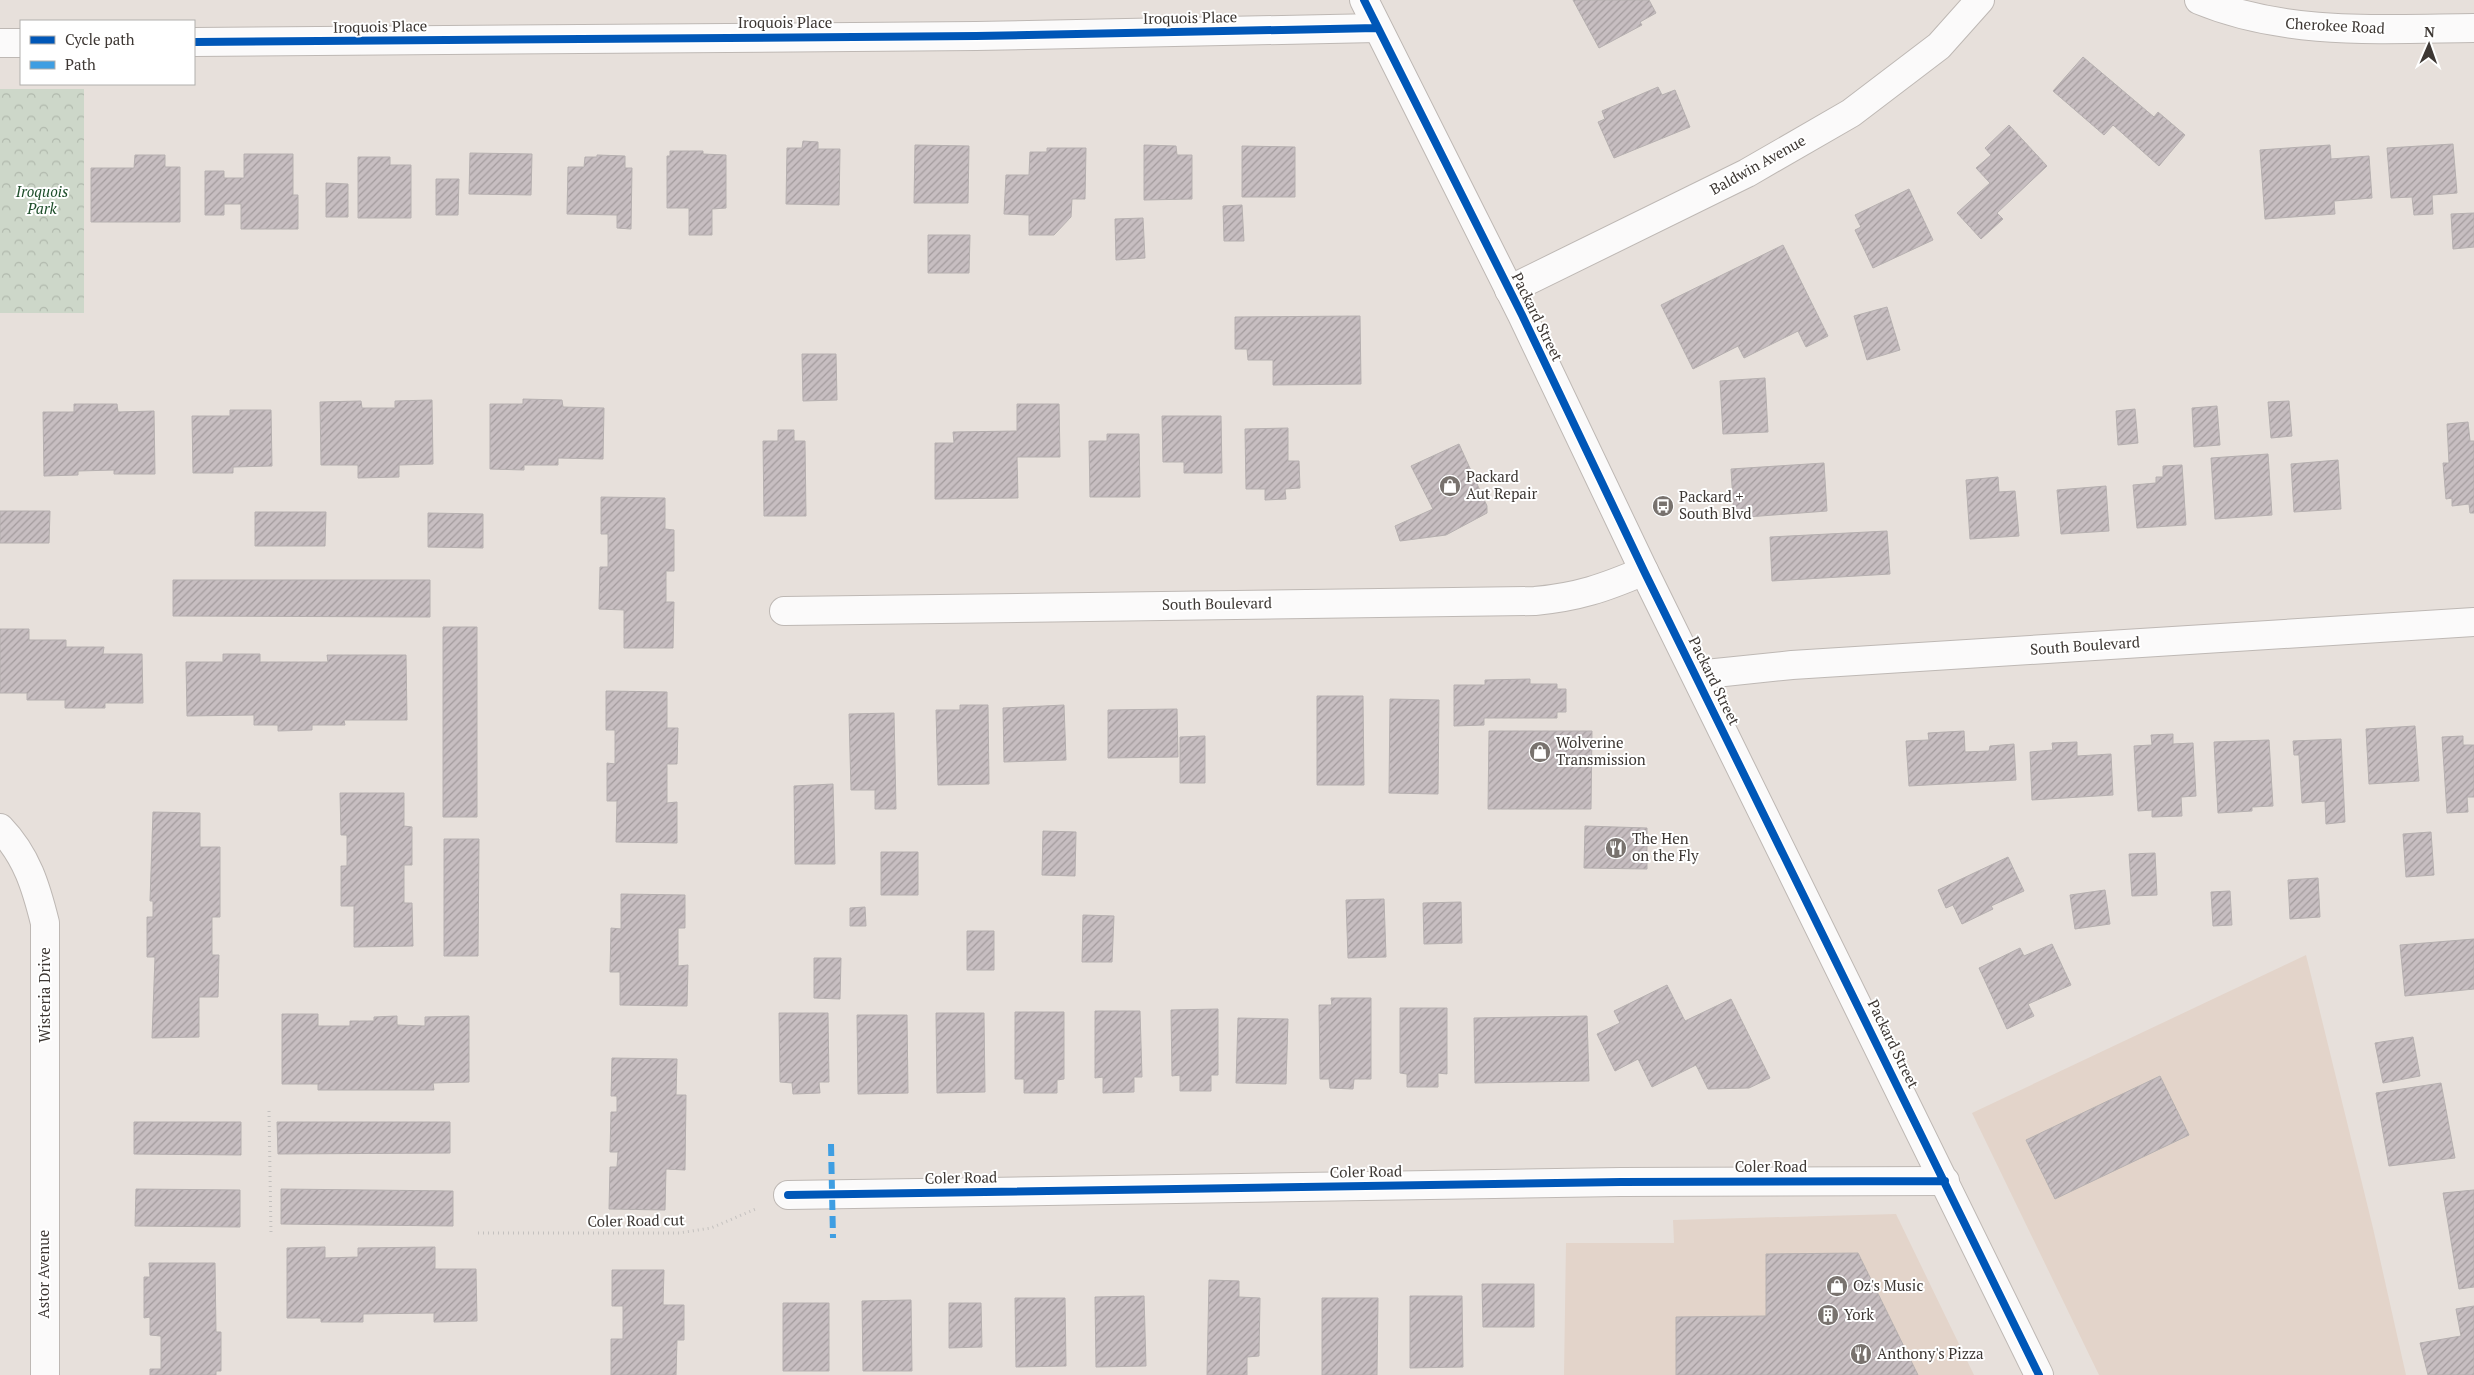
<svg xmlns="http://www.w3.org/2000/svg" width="2474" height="1375" font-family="'PT Serif',serif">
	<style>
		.built { fill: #e3d4ca }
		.park { fill: url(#park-crowns) }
		.building { fill: url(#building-hatch); stroke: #b6b0b0 }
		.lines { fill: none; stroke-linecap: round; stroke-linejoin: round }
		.minor-casing { stroke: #beb8b4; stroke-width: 30 }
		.secondary-casing { stroke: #beb8b4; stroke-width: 30 }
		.path { stroke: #c4c1bf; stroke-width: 3; stroke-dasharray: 1 4; stroke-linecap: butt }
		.minor { stroke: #fbfafa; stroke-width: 28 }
		.secondary { stroke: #fbfafa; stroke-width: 28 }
		.quiet { stroke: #3f9ee2; stroke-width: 6; stroke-dasharray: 12 6; stroke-linecap: butt }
		.cycleway-casing { stroke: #fff; stroke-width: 11 }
		.cycleway { stroke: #0057b8; stroke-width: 8 }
		.labels { text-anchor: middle; stroke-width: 4; stroke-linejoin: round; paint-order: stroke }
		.street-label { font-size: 15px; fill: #3d3733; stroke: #fff }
		.park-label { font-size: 15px; font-style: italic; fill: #1e4e2b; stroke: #fff }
		.poi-label { font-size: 15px; fill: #3d3733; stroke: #fff; text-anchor: start }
	</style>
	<defs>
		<pattern id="park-crowns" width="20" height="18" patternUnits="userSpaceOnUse" patternTransform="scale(1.25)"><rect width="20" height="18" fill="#cdd7c9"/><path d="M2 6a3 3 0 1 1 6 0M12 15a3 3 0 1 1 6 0" fill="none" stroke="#b1b9ad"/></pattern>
		<pattern id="building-hatch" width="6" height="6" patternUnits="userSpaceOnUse" patternTransform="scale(1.25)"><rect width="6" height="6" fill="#c7bec1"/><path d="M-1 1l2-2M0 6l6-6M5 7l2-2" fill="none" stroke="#a39b9d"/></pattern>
	</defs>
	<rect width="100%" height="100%" fill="#e7e0db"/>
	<path class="built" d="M2306,955L2373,1228L2406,1375H2099L1972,1113Z
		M1896,1214L1974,1375H1564L1566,1243H1674L1673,1220Z"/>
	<path class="park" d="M0,89H84V313H0Z"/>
	<path class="building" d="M1573,0H1649L1656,13L1640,22L1642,25L1599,48Z
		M2083,57L2154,117L2158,112L2185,135L2159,166L2113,125L2104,135L2053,91Z
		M1658,87L1662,95L1675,90L1690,127L1614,158L1598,122L1605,119L1602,111Z
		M2009,125L2047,166L1997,213L2003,219L1981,239L1957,213L1990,183L1976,168L1991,155L1985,148Z
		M803,141L818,142V149H840L839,205L786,204L787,148H802Z
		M2453,144L2457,193L2432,195L2433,214L2414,215L2412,197L2391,198L2387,148Z
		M915,145L969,146L968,203H914Z
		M1144,145L1176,146L1177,155H1192V199L1144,200Z
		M2330,145L2331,159L2369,156L2372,198L2334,201L2335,214L2265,219L2260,150Z
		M1242,146L1295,147V197H1242Z
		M1047,148H1086L1085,199H1072L1071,217L1054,235H1029V215L1004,214L1006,175H1029L1030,152H1047Z
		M670,151H703V154L726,155V208L712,209V235H689V208H667V156H670Z
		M470,153L532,154L531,195L469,194Z
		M244,154H293V195H298V229H241V204H224V215H205V171H224V178H244Z
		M135,155H165V167H180V222H91V168H134Z
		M597,155L625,156V168H632L631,229L617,228V215L567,214L568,167H584L585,157H597Z
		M358,157H390V165H411V218H358Z
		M436,179H459L458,215H436Z
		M326,183L348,184V217H326Z
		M1909,189L1933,240L1873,268L1855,230L1861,227L1855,215Z
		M1242,205L1244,241H1224L1223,206Z
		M2474,213V247L2453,249L2451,214Z
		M1143,218L1145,258L1116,260L1115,219Z
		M928,235H970L969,273H928Z
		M1783,245L1828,336L1806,347L1798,331L1744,358L1738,346L1693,369L1661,305Z
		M1887,307L1900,350L1867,360L1854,316Z
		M1360,316L1361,384L1273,385V360H1248L1247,349H1235V317Z
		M802,354H836L837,400L803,401Z
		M1765,378L1768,432L1723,434L1720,381Z
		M523,399L562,400L563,407L604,408L603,459L558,458V465H524V470L490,469V404H523Z
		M432,400L433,464L399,465V477L358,478V465H321L320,402L361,401L362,408H395V401Z
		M2289,401L2292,436L2271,438L2268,402Z
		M74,404H117L118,412L154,411L155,474H114V470L78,471V475L44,476L43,412H74Z
		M1017,404H1059L1060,457H1017L1018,498L935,499V443H954L953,432L1017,431Z
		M2217,406L2220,445L2194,447L2192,408Z
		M2135,409L2138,443L2118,445L2116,411Z
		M230,410H271L272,466L233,467V473H193L192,416H230Z
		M1162,416H1221L1222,473H1184V462H1163Z
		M2468,422L2470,441H2474V513H2470L2469,504L2452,506V498L2446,499L2443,463H2449L2447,424Z
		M1288,428V461H1299L1300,488L1285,489L1286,499L1265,500V489H1246L1245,429Z
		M778,430H794V441H805L806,516H764L763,441H778Z
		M1107,434H1139L1140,497H1090L1089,441H1107Z
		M1459,444L1487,506V513L1446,535L1400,541L1395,526L1433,509L1411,466Z
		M2268,454L2272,515L2215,519L2211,458Z
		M2338,460L2341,509L2294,512L2291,464Z
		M1824,463L1827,511L1734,518L1731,469Z
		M2182,465L2186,525L2137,528L2133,485L2156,483V477H2163V466Z
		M1998,477L1999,492L2015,491L2019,536L1970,539L1966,480Z
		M2106,486L2109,531L2061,534L2057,490Z
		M601,497L665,498V529L674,530V571H666V602H674L673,648H624V610L599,609L600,567H608V534H601Z
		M0,511H50L49,543H0Z
		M255,512H326L325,546H255Z
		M428,513L483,514V548L428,547Z
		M1887,531L1890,574L1772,581L1770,537Z
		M173,580H430V617L173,616Z
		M443,627H477V817H443Z
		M0,629H29V640H66V647H104L103,654H142L143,703H105V708H65V700H27V693H0Z
		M223,654H260V662H328L327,655H406L407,720H344L345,725H312V730L278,731V725H254V715L187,716L186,662H223Z
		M1530,679V684H1557V689H1566V712H1557V718H1484V725L1454,726V685H1485V680Z
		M606,691L667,692V728H678L677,764H667V803L677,802V843L616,842L617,801H607V763L615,764V730H606Z
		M1317,696H1363L1364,785H1317Z
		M1390,699L1439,700L1438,794L1389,793Z
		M960,705H988L989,784L938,785L936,710H960Z
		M1064,705L1066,760L1004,762L1003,708Z
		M1177,709L1178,757L1108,758V710Z
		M894,713L896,809H875V790H851L849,714Z
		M2415,726L2419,781L2369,784L2366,729Z
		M1489,731H1592L1591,809H1488Z
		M1964,731L1965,752L1989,751L1990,746L2014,744L2016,780L1909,786L1906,741L1929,740L1928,733Z
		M2173,734V744L2193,743L2196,796L2181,797L2182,816L2152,817V810L2138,811L2134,746L2152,745L2151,735Z
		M1205,736V783H1180V737Z
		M2463,736V745H2474V797H2467L2468,812L2447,813L2442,737Z
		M2341,739L2345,822L2326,824L2325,801L2302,803L2299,755H2294L2293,741Z
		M2269,740L2273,806L2252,807V811L2218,813L2214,742Z
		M2077,742V756L2111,754L2113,795L2032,800L2030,752L2053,750L2052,743Z
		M833,784L835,864H795L794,786Z
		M340,793H404V826L412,827V865H404V903H412L413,946L354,947V906H341V866H347V835H341Z
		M153,812L200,813V847H220V917H212V955H219L218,997H199V1037L152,1038L155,957H147V917H153V901H150Z
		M1585,826L1647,828V869L1584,868Z
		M1043,831L1076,832L1075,876L1042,875Z
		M2431,832L2434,875L2406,877L2403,834Z
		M444,839H479L478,956H444Z
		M881,852H918V895H881Z
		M2155,853L2157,895L2132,896L2129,854Z
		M2008,857L2024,891L1991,906L1993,909L1962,924L1953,905L1946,908L1938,890Z
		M2318,878L2320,917L2290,919L2288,880Z
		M2105,890L2110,924L2075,929L2070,895Z
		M2230,891L2232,925L2213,926L2211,892Z
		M621,894L685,895V928H678V966L688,965L687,1006L620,1005V972H610L611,928L621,929Z
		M1384,899L1386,957L1348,958L1346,900Z
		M1461,902L1462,943L1424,944L1423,903Z
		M865,907L866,926H850V908Z
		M1083,915L1114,916L1112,962H1082Z
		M967,931H994V970H967Z
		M2474,939V989L2405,996L2400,945Z
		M2052,944L2071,985L2028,1004L2034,1016L2007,1029L1979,968L2020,948L2024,956Z
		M814,958H841L840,999L814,998Z
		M1667,985L1685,1021L1731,999L1770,1078L1749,1088L1708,1089L1696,1065L1652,1087L1638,1059L1615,1071L1597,1034L1620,1023L1614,1011Z
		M1331,998H1371V1079H1354L1353,1089L1330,1088L1329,1079H1320L1319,1005H1332Z
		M1400,1008H1447V1074L1438,1073V1087H1407V1074L1400,1073Z
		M1218,1009V1075H1211V1091H1180V1075L1172,1076L1171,1010Z
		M1095,1011H1140L1142,1077H1134V1092L1103,1093V1077L1095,1078Z
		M1015,1012H1064V1079L1057,1080V1093H1024V1079H1015Z
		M779,1013H828L829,1082H819L820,1093L793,1094L792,1083L780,1082Z
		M936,1013H984L985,1092L937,1093Z
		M282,1014H318V1026H350V1021H374V1017L397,1016V1025L425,1026V1017L469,1016V1082L433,1083L434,1090H318V1084H282Z
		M857,1015H907L908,1093L858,1094Z
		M1587,1016L1589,1081L1475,1083L1474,1018Z
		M1238,1018L1288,1019L1286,1084L1236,1083Z
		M2413,1037L2420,1076L2383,1083L2375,1043Z
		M612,1058L677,1059L676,1095H686L685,1170L666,1169L665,1210L609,1209L610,1167H617L618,1152H610L611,1112H617V1096H611Z
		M2160,1076L2189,1135L2055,1199L2026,1140Z
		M2441,1083L2455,1158L2389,1166L2376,1093Z
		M134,1122H241V1155L134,1154Z
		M277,1122H450V1153L278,1154Z
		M136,1189L240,1190V1227L135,1226Z
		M281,1189L453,1191V1226L281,1224Z
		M2474,1190V1287L2459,1289L2443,1193Z
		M325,1247V1258L358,1257V1248L435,1247V1269H476L477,1321L434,1322V1313L363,1314V1322H321V1318H287V1248Z
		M1858,1253L1918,1375H1676V1317L1766,1316V1254Z
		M149,1263H215L216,1332H221V1371H216V1375H150V1369H161V1336L150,1335V1317L144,1318V1277H150Z
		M612,1270H664L663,1305H684V1340H677L676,1375H611V1339H623V1306H612Z
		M1209,1280L1239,1281V1297L1260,1298L1259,1356L1247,1357V1375H1207Z
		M1482,1284H1534V1327H1483Z
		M1144,1296L1146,1366L1096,1367L1095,1297Z
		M1410,1296H1462L1463,1367L1410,1368Z
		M1015,1298H1065L1066,1366L1016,1367Z
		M1322,1298H1378L1377,1375H1322Z
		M911,1300L912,1371H863L862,1301Z
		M783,1303H829V1371H783Z
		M949,1303H981L982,1347L949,1348Z
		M2474,1306V1375H2428L2420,1343L2461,1336L2456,1309Z"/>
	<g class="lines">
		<g class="minor-casing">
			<path id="minor" d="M2199,0C2286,36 2382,29 2474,28
				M194,42L976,36L1377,28
				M0,43H21
				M1509,290L1747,173L1851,113L1939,46L1980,0
				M784,611L1535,601C1578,597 1604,588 1644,571
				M1696,675L1792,665L2474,622
				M0,828C27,856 36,887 45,923V1375
				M788,1195L1621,1182L1945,1181"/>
		</g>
		<g class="secondary-casing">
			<path id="secondary" d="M1364,0L1522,315L1644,571L2039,1375"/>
		</g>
		<path class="path" d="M269,1111L271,1234
			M478,1233H679L711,1228L758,1208"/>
		<use href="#minor" class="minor"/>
		<use href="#secondary" class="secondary"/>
		<path class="quiet" d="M831,1144L833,1238"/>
		<g class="cycleway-casing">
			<path id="cycleway" d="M1364,0L1522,315L1644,571L2039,1375
				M194,42L976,36L1377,28
				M788,1195L1621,1182L1945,1181"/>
		</g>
		<use href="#cycleway" class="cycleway"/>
	</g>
	<defs>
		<g id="shop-disc" transform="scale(1.125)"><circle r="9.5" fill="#78726e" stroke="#fff"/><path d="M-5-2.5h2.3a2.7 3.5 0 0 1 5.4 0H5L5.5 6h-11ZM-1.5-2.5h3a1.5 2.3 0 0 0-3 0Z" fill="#fff"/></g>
		<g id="bus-disc" transform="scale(1.125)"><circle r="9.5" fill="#78726e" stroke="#fff"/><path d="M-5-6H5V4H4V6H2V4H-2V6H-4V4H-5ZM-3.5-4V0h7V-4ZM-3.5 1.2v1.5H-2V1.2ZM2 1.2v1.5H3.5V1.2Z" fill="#fff"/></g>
		<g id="restaurant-disc" transform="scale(1.125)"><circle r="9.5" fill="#78726e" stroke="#fff"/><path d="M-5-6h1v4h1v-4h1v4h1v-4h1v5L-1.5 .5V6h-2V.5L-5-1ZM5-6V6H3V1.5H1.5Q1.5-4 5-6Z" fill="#fff"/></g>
		<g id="building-disc" transform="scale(1.125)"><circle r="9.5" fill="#78726e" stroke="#fff"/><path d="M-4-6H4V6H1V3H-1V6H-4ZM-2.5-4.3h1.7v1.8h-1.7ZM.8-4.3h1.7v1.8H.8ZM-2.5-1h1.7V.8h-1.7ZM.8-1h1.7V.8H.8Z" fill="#fff"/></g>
	</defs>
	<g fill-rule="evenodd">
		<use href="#shop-disc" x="1450" y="486"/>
		<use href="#bus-disc" x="1663" y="506"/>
		<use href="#shop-disc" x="1540" y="752"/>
		<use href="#restaurant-disc" x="1616" y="848"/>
		<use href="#shop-disc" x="1837" y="1286"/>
		<use href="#building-disc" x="1828" y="1315"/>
		<use href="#restaurant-disc" x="1861" y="1354"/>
	</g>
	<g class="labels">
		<g class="street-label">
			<text transform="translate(1190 18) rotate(-1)" y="5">Iroquois Place</text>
			<text x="785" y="28">Iroquois Place</text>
			<text transform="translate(2335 26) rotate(3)" y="5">Cherokee Road</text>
			<text transform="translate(380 27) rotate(-1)" y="5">Iroquois Place</text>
			<text transform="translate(1758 165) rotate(-29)" y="5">Baldwin Avenue</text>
			<text transform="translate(1537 317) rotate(64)" y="5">Packard Street</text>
			<text transform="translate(1217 604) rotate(-1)" y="5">South Boulevard</text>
			<text transform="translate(2085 646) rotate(-4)" y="5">South Boulevard</text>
			<text transform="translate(1714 681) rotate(64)" y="5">Packard Street</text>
			<text transform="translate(45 995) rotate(-90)" y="5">Wisteria Drive</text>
			<text transform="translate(1893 1044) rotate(64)" y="5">Packard Street</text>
			<text x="1771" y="1172">Coler Road</text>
			<text transform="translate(1366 1172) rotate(-1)" y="5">Coler Road</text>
			<text transform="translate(961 1178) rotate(-1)" y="5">Coler Road</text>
			<text transform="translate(636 1221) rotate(-1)" y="5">Coler Road cut</text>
			<text transform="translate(44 1274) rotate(-90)" y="5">Astor Avenue</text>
		</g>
		<g class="park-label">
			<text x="42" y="197">Iroquois<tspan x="42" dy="17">Park</tspan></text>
		</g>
		<g class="poi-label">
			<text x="1466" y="482">Packard<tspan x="1466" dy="17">Aut Repair</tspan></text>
			<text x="1679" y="502">Packard +<tspan x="1679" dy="17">South Blvd</tspan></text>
			<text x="1556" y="748">Wolverine<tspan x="1556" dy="17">Transmission</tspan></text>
			<text x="1632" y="844">The Hen<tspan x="1632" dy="17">on the Fly</tspan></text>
			<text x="1853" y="1291">Oz's Music</text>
			<text x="1844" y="1320">York</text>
			<text x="1877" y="1359">Anthony's Pizza</text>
		</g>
	</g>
	<rect x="20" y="20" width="175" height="65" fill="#ffffff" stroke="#b1afad"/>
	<rect x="30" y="36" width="25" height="8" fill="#0057b8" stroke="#b1afad"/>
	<text x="65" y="45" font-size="15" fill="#3d3733">Cycle path</text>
	<rect x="30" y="61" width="25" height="8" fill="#3f9ee2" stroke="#b1afad"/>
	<text x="65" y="70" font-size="15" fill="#3d3733">Path</text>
	<g transform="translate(2429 45) rotate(2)" stroke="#ffffff" stroke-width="4" paint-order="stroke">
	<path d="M0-4L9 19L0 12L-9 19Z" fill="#3d3733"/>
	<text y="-8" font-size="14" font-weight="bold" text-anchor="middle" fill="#3d3733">N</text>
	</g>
</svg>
